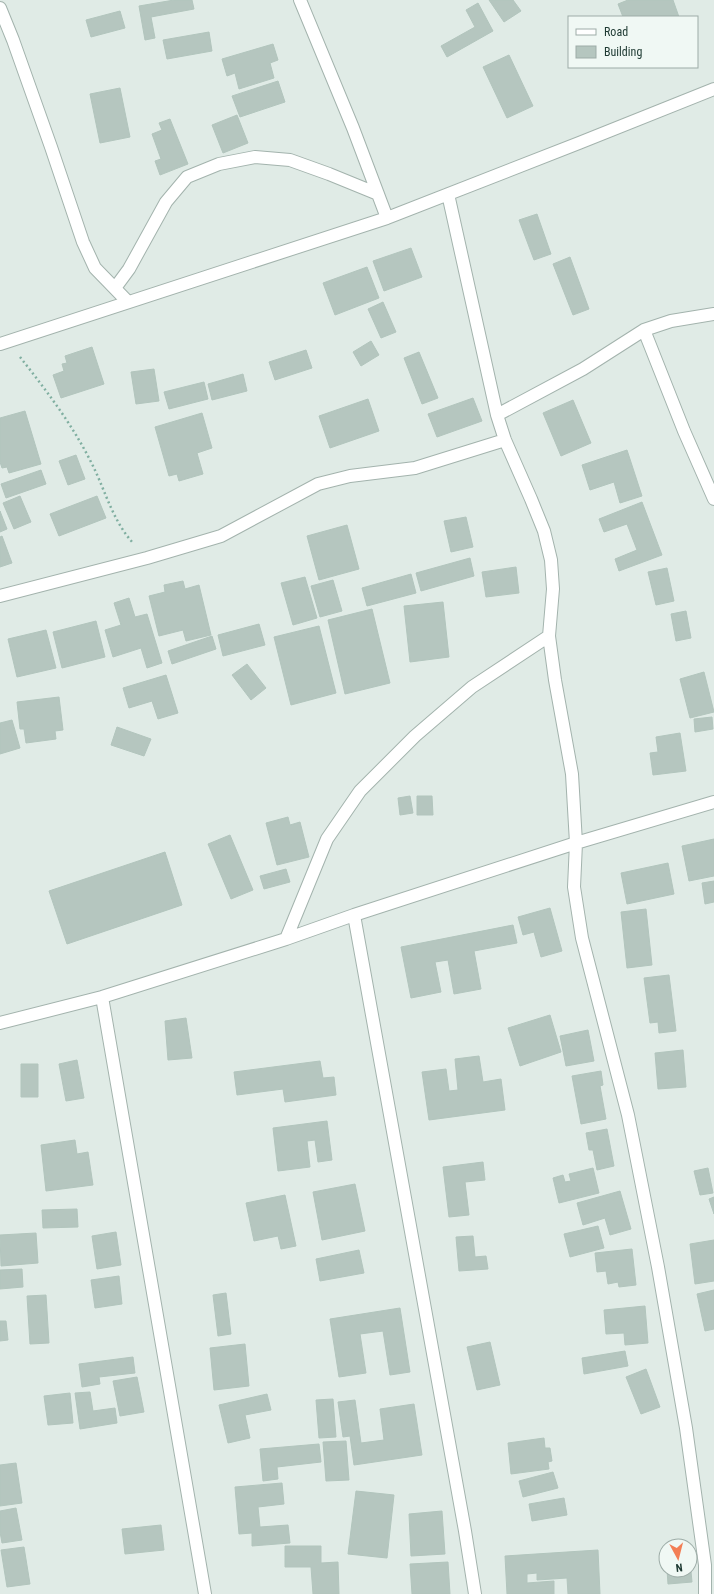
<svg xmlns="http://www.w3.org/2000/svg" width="714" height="1594" font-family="'Roboto Condensed',sans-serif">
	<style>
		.building { fill: #b5c6bf; stroke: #b2c5bd }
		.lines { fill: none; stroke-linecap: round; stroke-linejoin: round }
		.minor-casing { stroke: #a3b3ad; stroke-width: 14 }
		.path { stroke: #80afa1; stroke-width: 2.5; stroke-dasharray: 2 3; stroke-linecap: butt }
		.minor { stroke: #fff; stroke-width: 12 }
	</style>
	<rect width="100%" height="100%" fill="#e0ebe6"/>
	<path class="building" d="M174,0H192L194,9L151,17L155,38L145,40L139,6Z
		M489,0H513L521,11L504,22Z
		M628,0H673L679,17H623L618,4Z
		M478,3L493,31L447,57L441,46L475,27L466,10Z
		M120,11L125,28L91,37L86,20Z
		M209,32L212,51L167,59L163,40Z
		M273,44L278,60L270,63L274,78L239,89L235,73L227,76L222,59Z
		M509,55L533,106L507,118L483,67Z
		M278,81L285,102L240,117L232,96Z
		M120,88L130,137L100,143L90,94Z
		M237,115L248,143L223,153L212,125Z
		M170,119L188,164L160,175L155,161L161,159L152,134L162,130L159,123Z
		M537,214L551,254L534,260L519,220Z
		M411,248L422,277L384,291L373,261Z
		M570,257L589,309L573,315L553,264Z
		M367,267L379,298L335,315L323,283Z
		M383,302L396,332L381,338L368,309Z
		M371,341L379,355L361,366L353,352Z
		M92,347L104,384L61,398L53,375L64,371L62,364L67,363L65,356Z
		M306,350L312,368L275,380L269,362Z
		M419,352L438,398L422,404L404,358Z
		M154,369L159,401L136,404L131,372Z
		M243,374L247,391L212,400L208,384Z
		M204,382L208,399L169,409L164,392Z
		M473,398L482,421L437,437L428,414Z
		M368,399L379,431L330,448L319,416Z
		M573,400L591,443L561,456L543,413Z
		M25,411L41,464L9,473L7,467L2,468L0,462V418Z
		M202,413L212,448L197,453L203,474L179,481L177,474L169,476L155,427Z
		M627,450L642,496L620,503L614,482L590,490L582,465Z
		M76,455L85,479L68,485L59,461Z
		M41,470L46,484L6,498L1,484Z
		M20,496L31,522L14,529L3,503Z
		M97,496L106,518L59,536L50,514Z
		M642,502L662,555L619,571L615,559L637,550L627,524L604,532L599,519Z
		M0,511L7,529L0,532Z
		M466,517L473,547L451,552L444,521Z
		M347,525L359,569L319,580L307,536Z
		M2,536L12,563L0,567V537Z
		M470,558L474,576L421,591L416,573Z
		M516,567L519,593L486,597L482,572Z
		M667,568L674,601L656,605L648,572Z
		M411,574L416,593L367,606L362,588Z
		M305,577L317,618L293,625L281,583Z
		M333,580L342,611L320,617L311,586Z
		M183,581L185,589L199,585L211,635L186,641L183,630L159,636L149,596L165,592L164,585Z
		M129,598L135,617L147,614L162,663L147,668L141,648L113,657L105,630L121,625L114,603Z
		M443,602L449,657L410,662L404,606Z
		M372,609L390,683L345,694L328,620Z
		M686,611L691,638L676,641L671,614Z
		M96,621L105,657L62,668L53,632Z
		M259,624L265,645L223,656L218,635Z
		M319,626L336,693L291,705L274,637Z
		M46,630L56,668L17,677L8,639Z
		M212,636L216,649L172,664L168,651Z
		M247,664L266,688L251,700L232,675Z
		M704,672L714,712L690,718L680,679Z
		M166,675L178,713L158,719L152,701L129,708L123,688Z
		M59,697L63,730L55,731L56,739L26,743L24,729H20L17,702Z
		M712,717L713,729L695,732L694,719Z
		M12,720L20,748L0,754V723Z
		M117,727L151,739L144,756L111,745Z
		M680,733L686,771L653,775L650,753L658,752L656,737Z
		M410,796L413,813L400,815L398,798Z
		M417,796H432L433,815H417Z
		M288,817L290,825L300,822L309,857L277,865L266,823Z
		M230,835L253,890L231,899L208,844Z
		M714,839V876L689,881L682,846Z
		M165,852L182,905L67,944L49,891Z
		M668,863L674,894L627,904L621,873Z
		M286,869L290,882L264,889L260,876Z
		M714,881V902L705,904L702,883Z
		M550,908L562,951L541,957L534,932L523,935L518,917Z
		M646,909L652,965L627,968L621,912Z
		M513,925L517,943L474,951L481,989L454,994L448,960L435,962L441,992L411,998L401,947Z
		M669,975L676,1031L659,1033L658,1022L650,1023L644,978Z
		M550,1015L561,1052L520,1066L508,1028Z
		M186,1018L192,1058L168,1060L165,1021Z
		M588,1030L594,1061L566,1066L560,1036Z
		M683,1050L686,1087L658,1089L655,1053Z
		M479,1056L483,1082L501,1079L505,1110L429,1120L422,1072L446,1069L449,1091L458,1090L455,1059Z
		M77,1060L84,1098L66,1101L59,1064Z
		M320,1061L323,1078L334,1077L336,1095L285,1102L283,1089L237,1095L234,1072Z
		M21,1064H38V1097H21Z
		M601,1071L603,1085L600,1086L606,1119L581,1124L572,1076Z
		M327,1121L332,1160L318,1162L315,1140L307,1141L310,1167L278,1171L273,1128Z
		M607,1129L614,1166L597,1170L593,1150H589L586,1133Z
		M75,1140L77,1154L88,1152L93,1185L46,1191L41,1145Z
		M483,1162L485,1180L465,1182L469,1215L449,1217L443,1167Z
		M593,1168L599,1193L559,1203L553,1178L563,1175L565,1182L571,1181L569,1174Z
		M708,1168L713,1193L700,1195L694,1171Z
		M355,1184L365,1231L322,1240L313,1192Z
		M620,1191L631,1229L610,1235L605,1218L583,1225L577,1203Z
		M285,1195L296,1246L281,1249L278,1236L254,1241L246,1203Z
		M714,1197V1214L709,1199Z
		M77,1209L78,1227L43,1228L42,1210Z
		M598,1226L604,1248L570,1257L564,1234Z
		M116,1232L121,1265L97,1269L92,1236Z
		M36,1233L38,1263L1,1266L0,1235Z
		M473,1236L475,1257L486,1256L488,1269L459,1271L456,1237Z
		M714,1240V1281L695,1284L690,1244Z
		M632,1249L636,1285L619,1287L618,1282L608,1284L606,1271L597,1272L595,1253Z
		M359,1250L364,1273L320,1281L316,1259Z
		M22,1269L23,1287L0,1289V1270Z
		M119,1276L122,1304L95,1308L91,1280Z
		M714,1290V1329L705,1331L697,1294Z
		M226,1293L231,1334L218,1336L213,1295Z
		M46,1295L49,1343L30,1344L27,1296Z
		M645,1306L648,1343L625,1345L624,1333L606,1334L604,1310Z
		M400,1308L410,1372L390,1375L383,1331L360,1334L366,1373L339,1377L330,1319Z
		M0,1321H6L8,1340L0,1341Z
		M490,1342L500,1385L477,1390L467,1347Z
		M245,1344L249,1386L214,1390L210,1348Z
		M625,1351L628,1366L584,1374L582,1358Z
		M133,1357L135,1373L99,1377L100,1384L82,1387L79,1364Z
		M646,1369L660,1407L641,1414L626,1377Z
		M137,1377L144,1412L120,1416L113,1381Z
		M90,1392L93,1411L115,1408L117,1423L80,1429L75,1393Z
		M70,1393L73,1423L48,1425L44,1396Z
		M267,1394L271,1410L245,1415L250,1438L228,1443L219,1405Z
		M333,1399L336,1437L319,1438L316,1400Z
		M355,1400L361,1443L384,1440L380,1409L414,1404L422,1455L354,1465L350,1436L343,1437L338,1402Z
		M544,1438L545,1448H550L552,1461L548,1462L549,1469L511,1474L508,1443Z
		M346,1441L349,1480L326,1481L323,1442Z
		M319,1444L321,1462L277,1467L278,1479L263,1481L260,1449Z
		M16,1463L22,1503L0,1506V1465Z
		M553,1472L558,1488L523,1497L519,1481Z
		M282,1483L284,1504L258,1507L260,1527L288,1525L290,1543L252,1546V1533L239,1534L235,1487Z
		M356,1491L394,1495L387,1558L348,1554Z
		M564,1498L567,1515L532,1521L529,1504Z
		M16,1508L22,1540L2,1543L0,1532V1511Z
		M442,1511L445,1554L411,1556L409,1514Z
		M161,1525L164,1550L125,1554L122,1529Z
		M285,1546H321V1563L338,1562L339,1594H313L311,1567H285Z
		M24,1547L30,1584L7,1587L1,1550Z
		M598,1550L600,1594H568L567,1578L537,1580V1573L527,1574V1583L554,1581V1594H507L505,1556Z
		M690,1561L692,1582L668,1584L667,1570H690Z
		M448,1562L450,1594H412L410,1564Z"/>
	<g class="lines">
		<g class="minor-casing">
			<path id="minor" d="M300,0L353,128L387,218
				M0,8L13,40L51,147L83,242L95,268L128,302
				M448,194L497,415L505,440L531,499L544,531L551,560L553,589L549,636L555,680L572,774L576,843L574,887L582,938L628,1115L658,1267L686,1428L705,1565V1594
				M115,288L129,269L166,202L187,177L219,164L255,157L290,160L329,174L378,194
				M644,330L684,431L714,499
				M0,344L387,218L579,143L714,89
				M497,415L583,369L644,330L671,321L714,314
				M0,596L147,558L221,536L318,484L350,476L415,468L505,440
				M354,915L465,1531L475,1594
				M286,939L327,839L360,791L415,736L472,687L549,636
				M102,997L205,1594
				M0,1023L102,997L286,939L354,915L576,843L714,802"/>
		</g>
		<path class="path" d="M20,357C46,390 72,424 91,462C105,489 112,520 133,543"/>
		<use href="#minor" class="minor"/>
	</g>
	<rect x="568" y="16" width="130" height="52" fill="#f0f8f4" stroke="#9daca7"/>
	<rect x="576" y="29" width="20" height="6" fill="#ffffff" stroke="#9daca7"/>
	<text x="604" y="36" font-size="12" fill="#203b34">Road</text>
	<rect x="576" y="46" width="20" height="12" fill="#b5c6bf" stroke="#9daca7"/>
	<text x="604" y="56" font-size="12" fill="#203b34">Building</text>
	<g transform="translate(678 1558) rotate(173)"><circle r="19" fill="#f0f8f4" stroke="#9daca7"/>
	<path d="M0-3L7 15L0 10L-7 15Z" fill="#f37e55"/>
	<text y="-6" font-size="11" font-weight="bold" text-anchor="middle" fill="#203b34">N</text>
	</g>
</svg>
